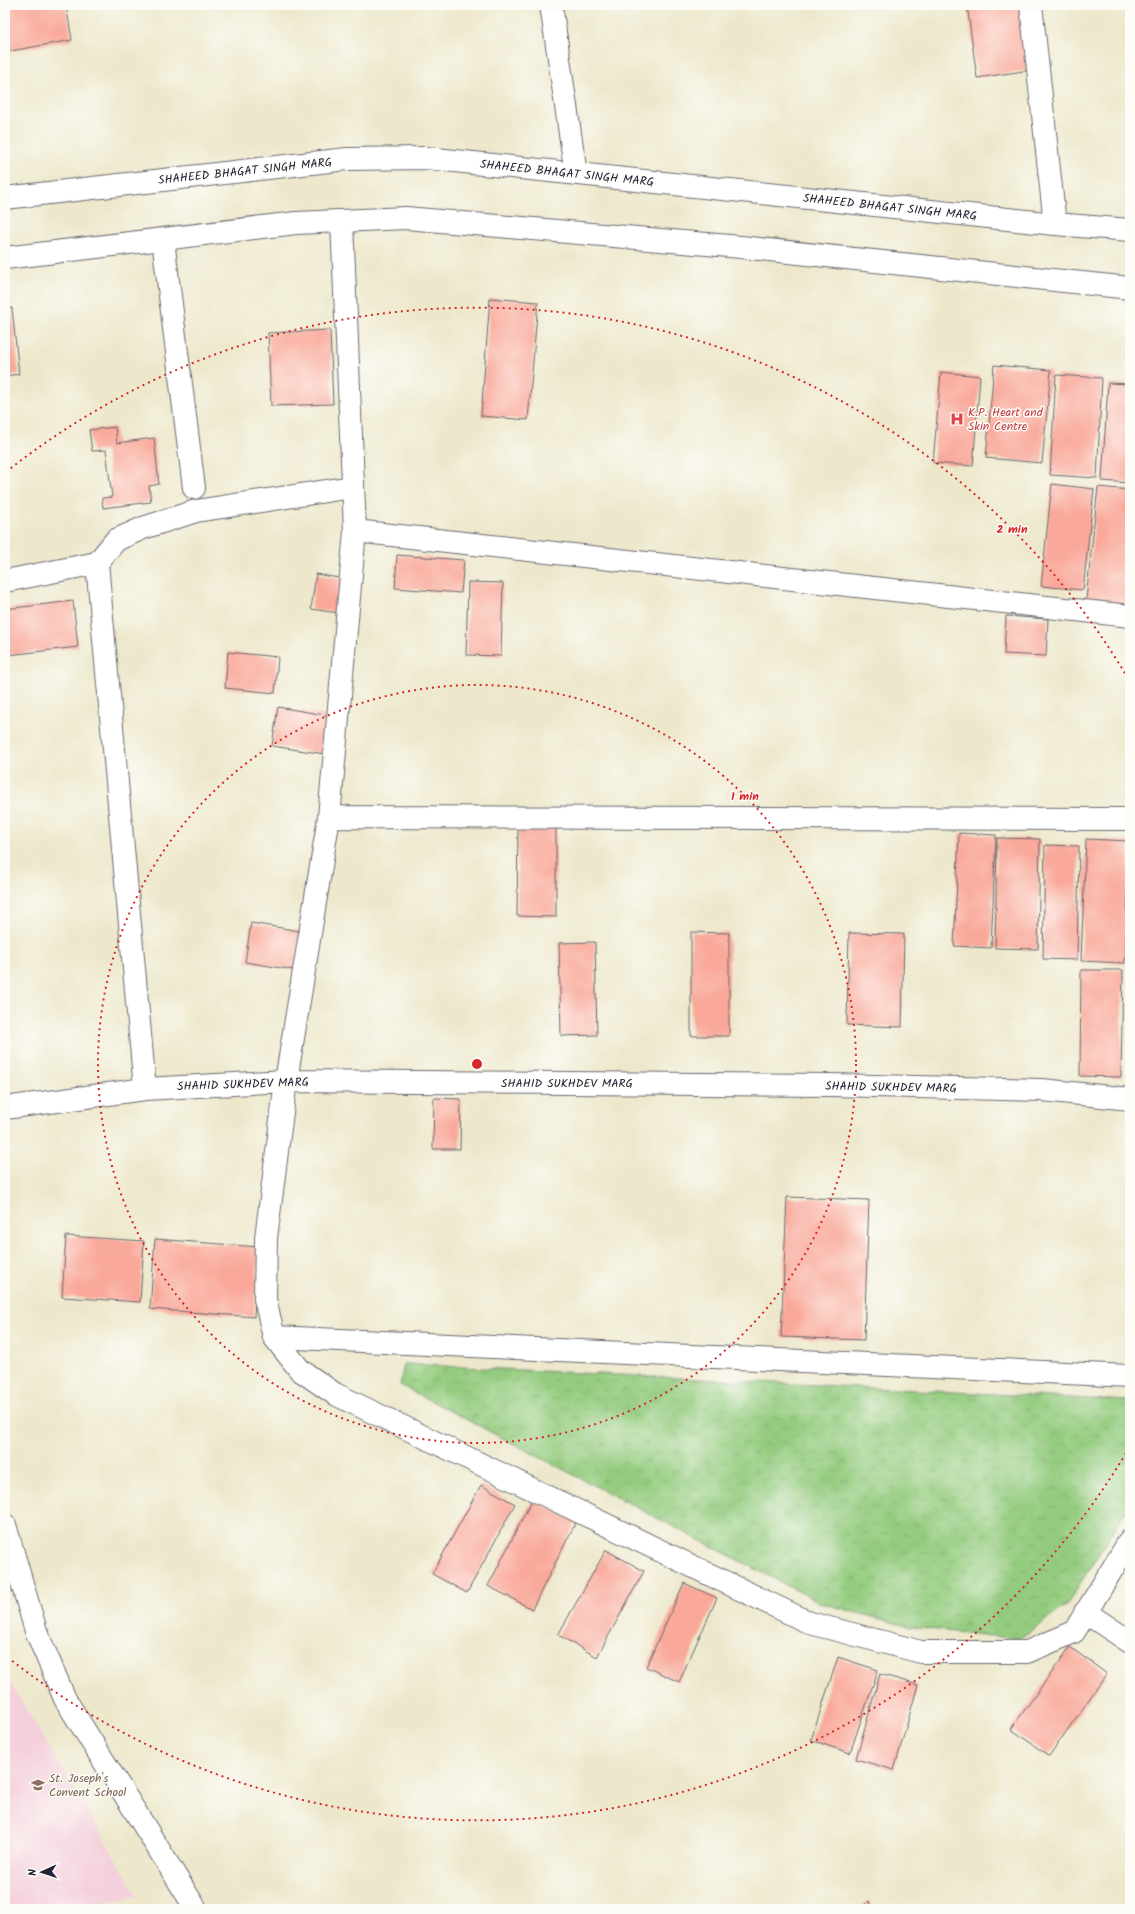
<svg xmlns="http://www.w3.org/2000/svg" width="1135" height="1914" font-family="Kalam,sans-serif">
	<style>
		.built { fill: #f4cfdc }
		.park { fill: url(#park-crowns); stroke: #5b775d }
		.building { fill: #f9a89a }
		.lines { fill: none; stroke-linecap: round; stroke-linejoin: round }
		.minor-casing { stroke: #69676e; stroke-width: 24 }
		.tertiary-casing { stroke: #69676e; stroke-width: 24 }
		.minor { stroke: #fff; stroke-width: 22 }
		.tertiary { stroke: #fff; stroke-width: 22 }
		.ring { fill: none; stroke: #d62828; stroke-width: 2; stroke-dasharray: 2 4 }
		.labels { text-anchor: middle; stroke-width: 3; stroke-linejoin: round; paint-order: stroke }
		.street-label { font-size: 12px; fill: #22223b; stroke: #fdfcf7 }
		.health-label { font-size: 12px; fill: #be3a42; stroke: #fdfcf7; text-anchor: start }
		.education-label { font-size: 12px; fill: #785e54; stroke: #fdfcf7; text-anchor: start }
		.centre { fill: #d62828; stroke: #fdfcf7; stroke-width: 2 }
		.ring-label { font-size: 12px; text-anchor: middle; font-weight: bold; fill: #d62828; stroke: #fdfcf7; stroke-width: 3; stroke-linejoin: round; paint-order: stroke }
	</style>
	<defs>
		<pattern id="park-crowns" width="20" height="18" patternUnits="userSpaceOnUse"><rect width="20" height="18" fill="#94cc7f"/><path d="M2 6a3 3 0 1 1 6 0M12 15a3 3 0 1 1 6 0" fill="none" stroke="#7faf6f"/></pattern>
	</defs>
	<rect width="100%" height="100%" fill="#fdfcf7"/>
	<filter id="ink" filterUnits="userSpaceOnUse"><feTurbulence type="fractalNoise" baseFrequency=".025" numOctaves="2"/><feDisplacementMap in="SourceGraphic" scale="8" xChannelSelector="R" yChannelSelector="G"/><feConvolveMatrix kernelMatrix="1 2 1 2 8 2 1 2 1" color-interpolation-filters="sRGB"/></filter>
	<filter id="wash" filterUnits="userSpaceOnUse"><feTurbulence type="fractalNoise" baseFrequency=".012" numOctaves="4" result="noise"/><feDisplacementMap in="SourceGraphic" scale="16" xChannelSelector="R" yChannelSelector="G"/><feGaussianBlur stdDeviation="0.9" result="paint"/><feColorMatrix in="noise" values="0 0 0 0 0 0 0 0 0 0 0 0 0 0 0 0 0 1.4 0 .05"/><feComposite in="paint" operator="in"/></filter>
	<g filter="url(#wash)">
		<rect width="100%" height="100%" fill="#ede8cc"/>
		<path class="built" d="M5,1674L138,1896L61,1909H5Z"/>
		<path class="park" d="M404,1364L1130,1401V1504L1066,1606L1019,1639L910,1627L821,1603L400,1385Z"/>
		<g id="blocks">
			<path class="building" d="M5,5H66L72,40L5,52Z
				M967,5H1027L1037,69L977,78Z
				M490,298L538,302L528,420L481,416Z
				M12,308L19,374L5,376V309Z
				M330,330L333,404L271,406L268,333Z
				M994,365L1051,370L1042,463L986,458Z
				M941,372L980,376L973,466L933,463Z
				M1056,375L1102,378L1097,478L1050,475Z
				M1108,383L1130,384V483L1102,481Z
				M115,427L117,443L154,438L159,484L149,486L151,502L103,508L102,498L112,497L106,450L92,451L89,430Z
				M1052,484L1094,489L1083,590L1041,586Z
				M1098,487L1130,490V605L1086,600Z
				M397,555L464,560L461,593L395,588Z
				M316,574L350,580L346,614L311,609Z
				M468,582L503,583L501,656L466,655Z
				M73,601L78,647L8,655L5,609Z
				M1006,616L1048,619L1046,656L1004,654Z
				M228,652L278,657L275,693L225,688Z
				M278,707L331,716L325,754L272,746Z
				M518,824L556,825V917L517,916Z
				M959,833L996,835L991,948L954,946Z
				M997,838L1040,839L1038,949L995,948Z
				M1086,839L1130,841L1125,963L1081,961Z
				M1045,845L1079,846L1077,960L1043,959Z
				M251,923L300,931L294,970L245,962Z
				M691,932L729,933V1036H691Z
				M849,933L904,934L902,1027L847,1025Z
				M595,942L597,1035L561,1036L559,943Z
				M1081,970H1123L1121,1077L1080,1076Z
				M434,1098L461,1099L460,1149H433Z
				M787,1197L869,1200L864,1340L781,1337Z
				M66,1236L144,1241L140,1302L62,1297Z
				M155,1239L259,1247L254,1317L150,1309Z
				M481,1485L515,1504L467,1593L432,1574Z
				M532,1500L576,1522L532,1609L488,1586Z
				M606,1550L644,1571L597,1657L558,1635Z
				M684,1583L717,1598L679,1682L646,1667Z
				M1070,1647L1107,1674L1049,1756L1011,1729Z
				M838,1657L878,1670L850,1753L811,1740Z
				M880,1674L918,1685L894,1770L856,1759Z
				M869,1901L875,1909H860Z"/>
		</g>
	</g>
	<g filter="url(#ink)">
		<use href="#blocks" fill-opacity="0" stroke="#69676e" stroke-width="1"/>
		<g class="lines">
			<g class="minor-casing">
				<path id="minor" d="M551,5L576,174
					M1031,5L1055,224
					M342,221L355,531L329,817L286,1081L266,1238L265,1299L274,1337L300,1370L335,1394L810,1623L921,1652H1027L1074,1632L1130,1540
					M163,240L194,488
					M355,531L1130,616
					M97,563L145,1089
					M5,581L97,563L116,540L143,528L196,511L352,487
					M329,817L1130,819
					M5,1108L145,1089L286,1081L831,1085L1042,1090L1130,1099
					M274,1337L1130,1376
					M5,1525L36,1631L65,1699L196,1909
					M1085,1612L1130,1642"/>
			</g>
			<g class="tertiary-casing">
				<path id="tertiary" d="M5,198L347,159L426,158L1055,224L1130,230
					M5,258L296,223L406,218L741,247L1130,288"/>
			</g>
			<use href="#minor" class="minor"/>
			<use href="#tertiary" class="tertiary"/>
		</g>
	</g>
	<g class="ring">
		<circle cx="477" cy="1064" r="379"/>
		<path d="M1129 1448A757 757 0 0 1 6 1656M6 472A757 757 0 0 1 1129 680"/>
	</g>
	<defs>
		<g id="hospital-bare" transform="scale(1.08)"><path d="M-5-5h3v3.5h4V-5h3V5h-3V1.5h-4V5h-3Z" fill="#e0444e" stroke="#fdfcf7" stroke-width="2.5" paint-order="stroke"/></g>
		<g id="school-bare" transform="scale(1.08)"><path d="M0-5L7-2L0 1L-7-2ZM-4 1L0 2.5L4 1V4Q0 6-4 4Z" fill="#8d6e63" stroke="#fdfcf7" stroke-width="2.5" paint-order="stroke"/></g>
	</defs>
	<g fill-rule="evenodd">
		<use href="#hospital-bare" x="957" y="419"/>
		<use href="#school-bare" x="38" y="1785"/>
	</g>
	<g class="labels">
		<g class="street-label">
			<text transform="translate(245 171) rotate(-6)" y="4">SHAHEED BHAGAT SINGH MARG</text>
			<text transform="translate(567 173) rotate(6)" y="4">SHAHEED BHAGAT SINGH MARG</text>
			<text transform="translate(890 207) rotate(6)" y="4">SHAHEED BHAGAT SINGH MARG</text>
			<text x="567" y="1087">SHAHID SUKHDEV MARG</text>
			<text transform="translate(243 1084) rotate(-2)" y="4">SHAHID SUKHDEV MARG</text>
			<text transform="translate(891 1087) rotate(1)" y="4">SHAHID SUKHDEV MARG</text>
		</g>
		<g class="health-label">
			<text x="968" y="416">K.P. Heart and<tspan x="968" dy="14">Skin Centre</tspan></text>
		</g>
		<g class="education-label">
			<text x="49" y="1782">St. Joseph's<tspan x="49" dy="14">Convent School</tspan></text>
		</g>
	</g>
	<circle cx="477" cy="1064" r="6" class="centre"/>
	<g class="ring-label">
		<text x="1012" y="533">2 min</text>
		<text x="745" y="800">1 min</text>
	</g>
	<rect width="1135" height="1914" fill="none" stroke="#fdfcf7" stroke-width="20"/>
	<g transform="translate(42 1872) rotate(267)" stroke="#fdfcf7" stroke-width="3" paint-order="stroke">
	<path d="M0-3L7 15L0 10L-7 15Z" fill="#22223b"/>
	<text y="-6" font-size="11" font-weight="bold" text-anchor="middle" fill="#22223b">N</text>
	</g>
</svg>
